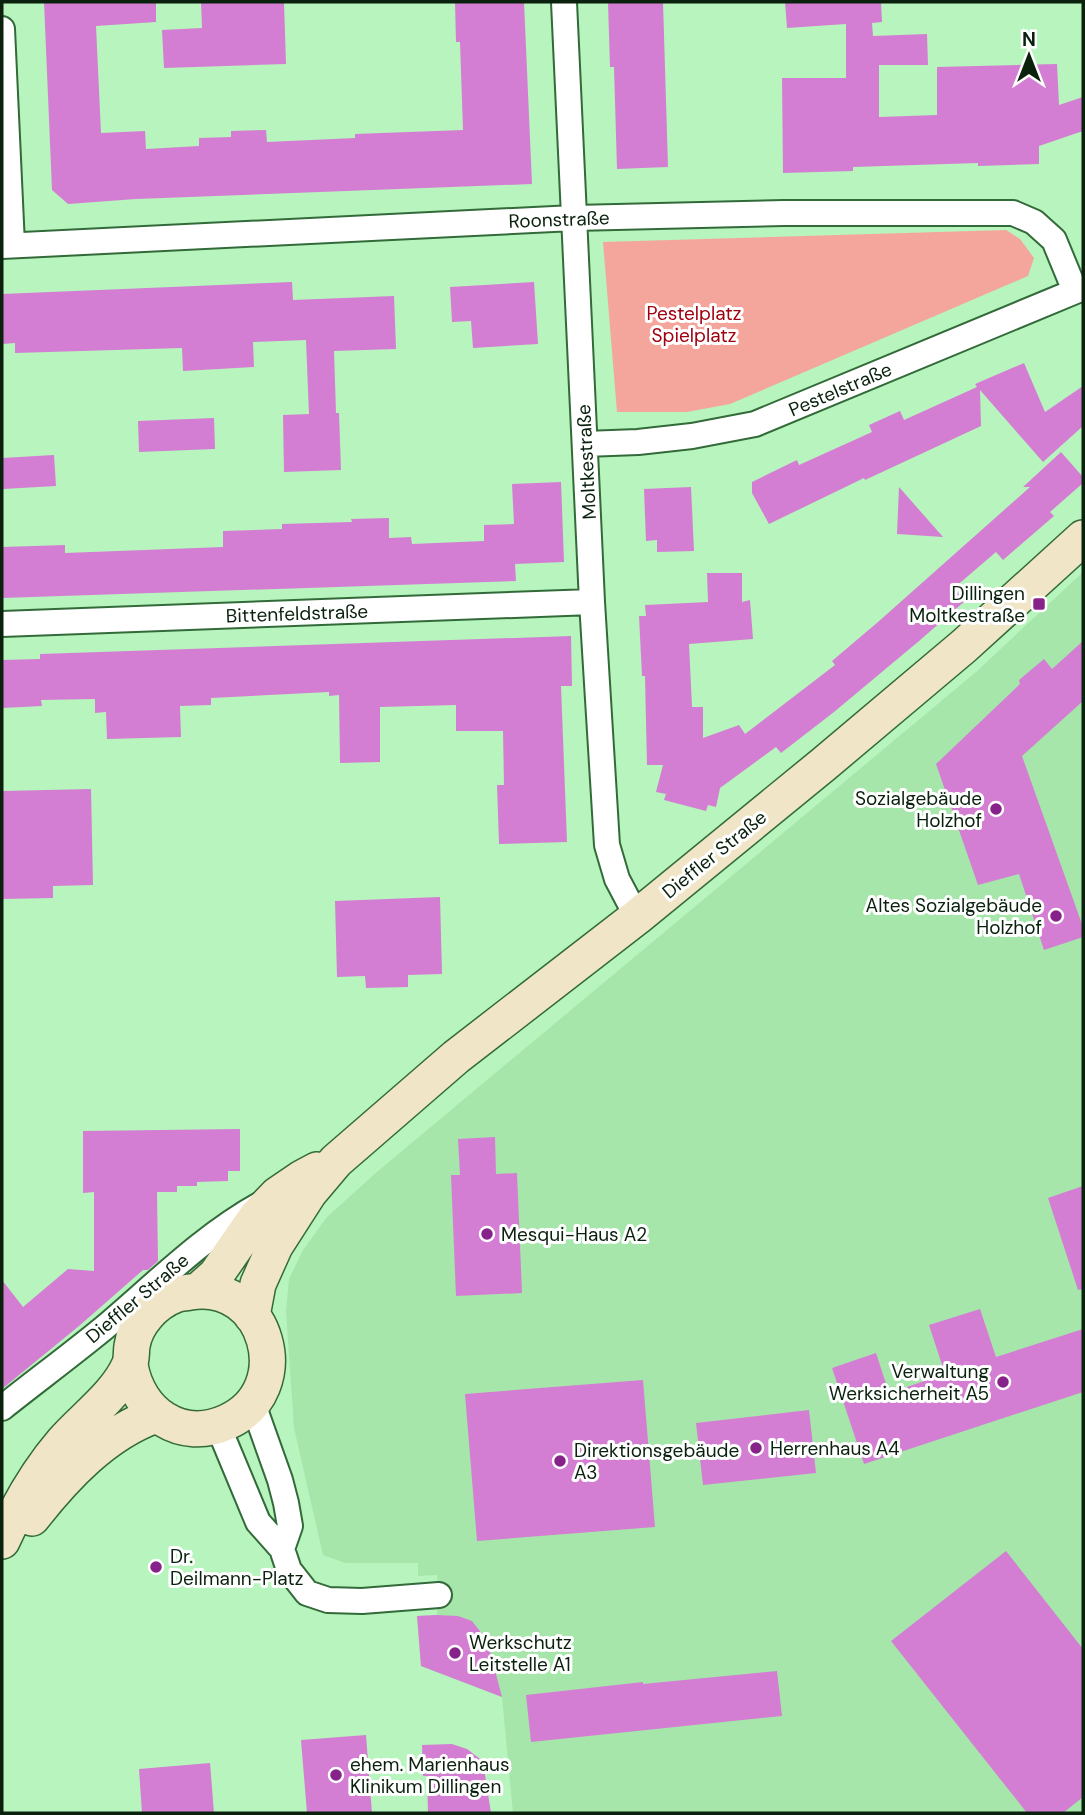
<svg xmlns="http://www.w3.org/2000/svg" width="1085" height="1815" font-family="'DM Sans',sans-serif">
	<style>
		.built { fill: #a6e6ab }
		.green { fill: #f4a69d }
		.building { fill: #d37ed3 }
		.lines { fill: none; stroke-linecap: round; stroke-linejoin: round }
		.minor-casing { stroke: #336a3a; stroke-width: 28 }
		.secondary-casing { stroke: #336a3a; stroke-width: 38 }
		.minor { stroke: #fff; stroke-width: 24 }
		.secondary { stroke: #f1e5c8; stroke-width: 35 }
		.poi-dot { fill: #87228a; stroke: #fff; stroke-width: 2.5 }
		.labels { text-anchor: middle; stroke-width: 6; stroke-linejoin: round; paint-order: stroke }
		.street-label { font-size: 19px; fill: #0a210e; stroke: #fff }
		.park-label { font-size: 19px; fill: #a0000f; stroke: #fff }
		.poi-label { font-size: 19px; fill: #0a210e; stroke: #fff; text-anchor: start }
	</style>
	<rect width="100%" height="100%" fill="#b8f4bd"/>
	<path class="built" d="M1083,572V1813H513L502,1697L421,1666L417,1616L437,1615L439,1595L437,1575L418,1576V1563H345L323,1555L294,1428L286,1311L289,1279L303,1250L327,1217L378,1171L976,672Z"/>
	<path class="green" d="M1006,230L1020,239L1034,258L1028,276L730,404L687,412H617L603,242Z"/>
	<path class="building" d="M44,2H156V22L96,26L101,133L145,131L146,149L199,146V138L231,137V131L266,130L267,142L355,138V134L463,130L460,42H456L455,2H524L532,184L136,199L68,204L52,190Z
		M201,2H284L286,64L164,68L162,30L202,28Z
		M608,2H663L668,167L617,169L614,67H610Z
		M785,2H881L882,22L872,23L873,36L927,34L928,65H879V117L937,115V67L1057,64L1059,105L1083,97V131L1039,146V164L978,166V163L853,167V171L783,173L782,78H846V24L787,28Z
		M292,282L293,300L394,296L396,349L334,351L336,413H339L341,470L284,472L283,415L309,414L306,340L253,342L254,367L183,371L182,348L15,353V343L2,344V294Z
		M534,282L538,344L473,348L471,321L452,322L450,287Z
		M1024,363L1045,412L1083,386V426L1043,462L980,390L981,426L865,480L864,478L769,524L752,493V482L797,460L799,465L872,432L869,425L900,411L904,420L977,387L975,384Z
		M214,418L215,449L139,452L138,421Z
		M1061,452L1083,477V483L1050,512L1054,516L1003,560L996,552L954,588L965,601L919,641L834,712L781,753L776,747L720,788L716,807L708,805L706,811L664,800L666,794L656,792L663,765H647L645,676H642L639,616H646L645,605L708,602L707,573H742V602L750,600L753,639L689,644L692,707H703V738L739,725L745,734L835,665L832,661L878,622L1030,487H1023Z
		M54,455L56,486L3,489L2,458Z
		M561,482L564,562L515,564L516,581L2,598V547L65,545V553L223,547V531L282,529V524L352,522L351,519L389,518V538L411,537L412,544L484,541V525L514,524L512,484Z
		M691,487L694,551L657,552V540L646,541L644,489Z
		M899,487L943,537L897,534Z
		M571,636L572,686H561L567,842L499,844L497,785H504L503,731H456V705L380,707V762L340,763L339,695L329,696V692L211,698V705L180,706L181,737L107,739L106,712L95,713V699L41,700L42,706L2,708V660L40,659V654Z
		M1083,641V701L1022,756L1083,927V937L1044,950L1019,874L978,885L936,764L1020,684L1019,680L1044,659L1052,669Z
		M91,789L93,885L53,886V898L2,899V791Z
		M440,897L442,974L408,975V987L366,988L365,976L337,977L335,901Z
		M240,1129V1171H228V1181L197,1182V1186H177V1192H157L158,1261L148,1270H143L79,1326L2,1389V1280L23,1307L68,1269L94,1271V1192L83,1193V1131Z
		M495,1137L496,1174L517,1173L522,1293L456,1296L451,1175H460L458,1139Z
		M1083,1186V1289L1078,1290L1048,1198Z
		M980,1309L996,1357L1083,1329V1392L864,1464L832,1368L876,1353L889,1393L945,1374L929,1325Z
		M643,1380L655,1527L477,1541L465,1394Z
		M809,1410L816,1473L703,1485L696,1423Z
		M1006,1551L1083,1649V1797L1063,1813H1027L891,1641Z
		M437,1615L458,1616L472,1621L487,1640L502,1697L421,1666L417,1616Z
		M777,1671L782,1716L531,1742L526,1695L643,1682V1684Z
		M366,1735L372,1813H307L301,1740Z
		M452,1744L467,1749L479,1758L484,1768L491,1813H428L427,1776H423L422,1745Z
		M210,1763L214,1813H142L139,1769Z"/>
	<g class="lines">
		<g class="minor-casing">
			<path id="minor" d="M564,2L592,602L607,845L617,879L637,917
				M2,29L12,245
				M2,246L574,218L784,213H1013L1034,222L1054,240L1075,291
				M585,444L638,442L692,436L755,424L1083,288
				M2,624L592,602
				M253,1404L280,1480L286,1503L290,1526L282,1549
				M2,1408C36,1381 71,1355 104,1328C155,1285 203,1236 261,1204
				M218,1426L258,1522L282,1549L289,1570L307,1593L328,1600L362,1601L439,1595"/>
		</g>
		<g class="secondary-casing">
			<path id="secondary" d="M198,1291L216,1275L257,1216L277,1195L302,1178L317,1170
				M252,1316L258,1284L275,1246L309,1193L336,1161L456,1057L637,917L824,764L964,646L1083,538
				M32,1518C65,1476 105,1433 156,1415
				M2,1541C18,1506 38,1471 63,1442C83,1419 117,1394 129,1366C132,1360 131,1352 132,1346C135,1324 154,1303 175,1295C179,1293 185,1293 190,1292C267,1279 299,1390 227,1422C181,1443 138,1413 130,1365"/>
		</g>
		<use href="#minor" class="minor"/>
		<use href="#secondary" class="secondary"/>
	</g>
	<g class="poi-dot">
		<rect x="1032" y="597" width="14" height="14" rx="3.5"/>
		<circle cx="996" cy="809" r="7"/>
		<circle cx="1056" cy="916" r="7"/>
		<circle cx="487" cy="1234" r="7"/>
		<circle cx="1003" cy="1382" r="7"/>
		<circle cx="756" cy="1448" r="7"/>
		<circle cx="560" cy="1461" r="7"/>
		<circle cx="156" cy="1567" r="7"/>
		<circle cx="455" cy="1653" r="7"/>
		<circle cx="336" cy="1775" r="7"/>
	</g>
	<g class="labels">
		<g class="street-label">
			<text transform="translate(559 219) rotate(-2)" y="7">Roonstraße</text>
			<text transform="translate(840 389) rotate(-23)" y="7">Pestelstraße</text>
			<text transform="translate(586 462) rotate(-93)" y="7">Moltkestraße</text>
			<text transform="translate(297 613) rotate(-2)" y="7">Bittenfeldstraße</text>
			<text transform="translate(714 854) rotate(-39)" y="7">Dieffler Straße</text>
			<text transform="translate(137 1298) rotate(-40)" y="7">Dieffler Straße</text>
		</g>
		<g class="park-label">
			<text x="694" y="320">Pestelplatz<tspan x="694" dy="22">Spielplatz</tspan></text>
		</g>
		<g class="poi-label">
			<text x="1025" y="600" text-anchor="end">Dillingen<tspan x="1025" dy="22">Moltkestraße</tspan></text>
			<text x="982" y="805" text-anchor="end">Sozialgebäude<tspan x="982" dy="22">Holzhof</tspan></text>
			<text x="1042" y="912" text-anchor="end">Altes Sozialgebäude<tspan x="1042" dy="22">Holzhof</tspan></text>
			<text x="501" y="1241">Mesqui-Haus A2</text>
			<text x="989" y="1378" text-anchor="end">Verwaltung<tspan x="989" dy="22">Werksicherheit A5</tspan></text>
			<text x="770" y="1455">Herrenhaus A4</text>
			<text x="574" y="1457">Direktionsgebäude<tspan x="574" dy="22">A3</tspan></text>
			<text x="170" y="1563">Dr.<tspan x="170" dy="22">Deilmann-Platz</tspan></text>
			<text x="469" y="1649">Werkschutz<tspan x="469" dy="22">Leitstelle A1</tspan></text>
			<text x="350" y="1771">ehem. Marienhaus<tspan x="350" dy="22">Klinikum Dillingen</tspan></text>
		</g>
	</g>
	<rect width="1085" height="1815" fill="none" stroke="#0a210e" stroke-width="7"/>
	<g transform="translate(1029 56)" stroke="#ffffff" stroke-width="5" paint-order="stroke">
	<path d="M0-5L12 26L0 18L-12 26Z" fill="#0a210e"/>
	<text y="-10" font-size="19" font-weight="bold" text-anchor="middle" fill="#0a210e">N</text>
	</g>
</svg>
